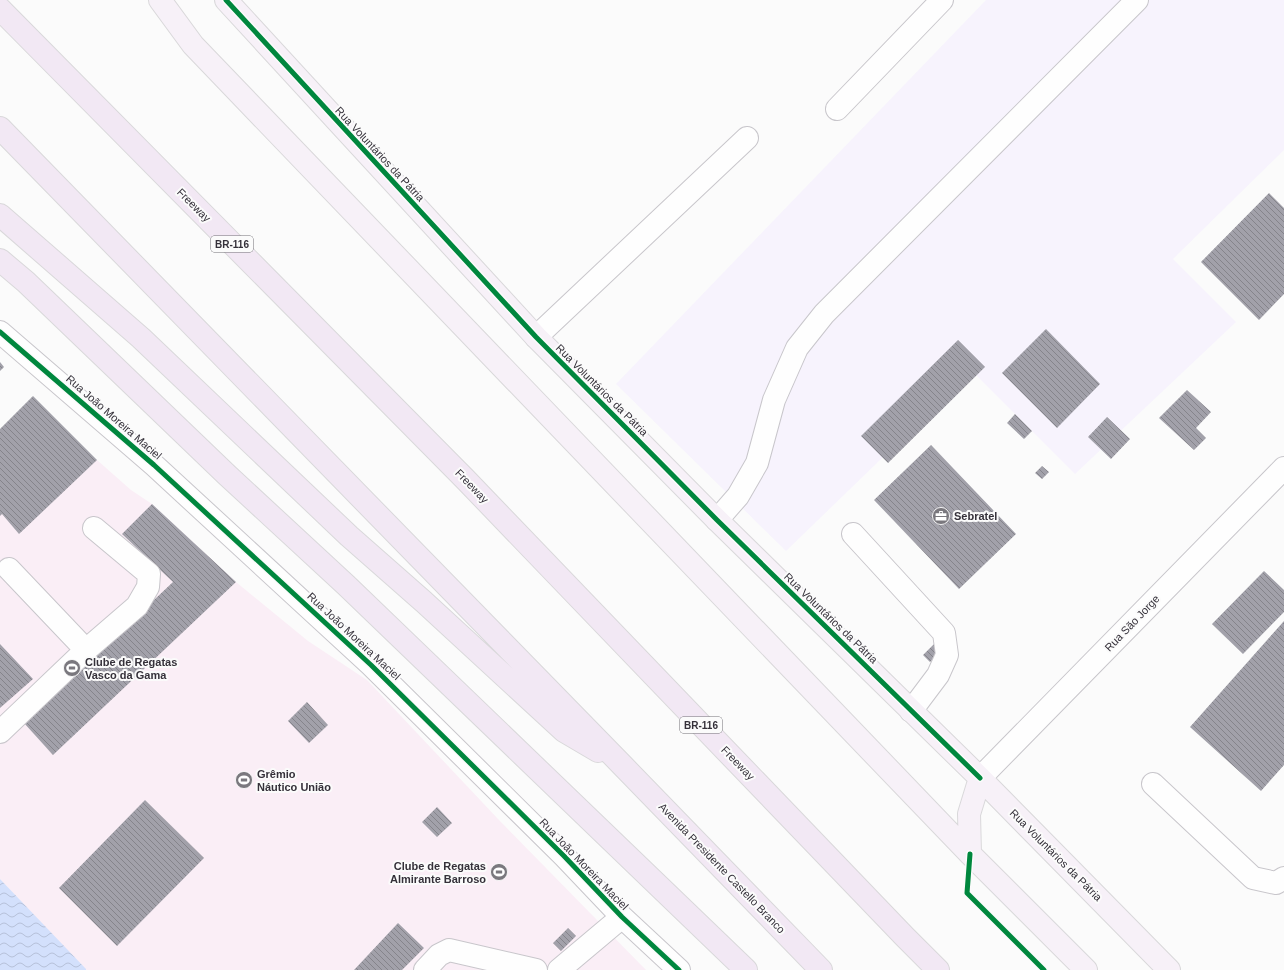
<svg xmlns="http://www.w3.org/2000/svg" width="1284" height="970" font-family="Arial,sans-serif">
	<style>
		.built { fill: #f7f3fd }
		.pitch { fill: #faeef6 }
		.water { fill: url(#water-waves) }
		.building { fill: url(#building-back-hatch) }
		.lines { fill: none; stroke-linecap: round; stroke-linejoin: round }
		.minor-casing { stroke: #c8c6cb; stroke-width: 24 }
		.major-casing { stroke: #d9d8da; stroke-width: 24 }
		.highway-casing { stroke: #d9d8da; stroke-width: 24 }
		.minor { stroke: #fefefe; stroke-width: 22 }
		.major { stroke: #f7f1f8; stroke-width: 22 }
		.highway { stroke: #f2e8f4; stroke-width: 22 }
		.cycleway-casing { stroke: #fbfbfb; stroke-width: 8 }
		.cycleway { stroke: #00873e; stroke-width: 5 }
		.labels { text-anchor: middle; stroke-width: 4; stroke-linejoin: round; paint-order: stroke }
		.shield { fill: #fbfbfb; stroke: #706e74; stroke-width: 1 }
		.shield-label { font-size: 10px; font-weight: bold; fill: #35313a }
		.street-label { font-size: 11px; fill: #35313a; stroke: #fbfbfb }
		.poi-label { font-size: 11px; font-weight: bold; fill: #35313a; stroke: #fbfbfb; text-anchor: start }
	</style>
	<defs>
		<pattern id="water-waves" width="16" height="10" patternUnits="userSpaceOnUse"><rect width="16" height="10" fill="#d3e0fc"/><path d="M0 5q4-4 8 0t8 0" fill="none" stroke="#b6c1d9"/></pattern>
		<pattern id="building-back-hatch" width="6" height="6" patternUnits="userSpaceOnUse"><rect width="6" height="6" fill="#a2a1aa"/><path d="M-1 5l2 2M0 0l6 6M5-1l2 2" fill="none" stroke="#85848b"/></pattern>
	</defs>
	<rect width="100%" height="100%" fill="#fbfbfb"/>
	<path class="built" d="M986,0H1284V150L1173,259L1236,322L1075,474L972,371L786,551L616,384Z"/>
	<path class="pitch" d="M0,429L97,460L131,490L152,504L236,582L308,641L367,680L499,820L646,970H86L0,879Z"/>
	<path class="water" d="M0,879L86,969V970H0Z"/>
	<path class="building" d="M1269,193L1284,208V294L1259,320L1201,262Z
		M1046,329L1100,384L1057,428L1002,373Z
		M958,340L985,367L888,463L861,436Z
		M0,362L4,367L0,371Z
		M1187,390L1211,412L1196,428L1206,438L1194,450L1159,418Z
		M33,396L97,460L19,534L2,514L0,516V429Z
		M1015,414L1032,431L1024,439L1007,423Z
		M1107,417L1130,439L1111,459L1088,437Z
		M931,445L1016,534L959,589L874,500Z
		M1042,466L1049,472L1042,479L1035,473Z
		M152,504L236,582L53,755L24,723L173,582L122,534Z
		M1264,571L1284,590V612L1243,654L1212,624Z
		M1284,621V765L1261,791L1190,727Z
		M0,644L33,679L0,708Z
		M934,644L941,652L930,662L923,655Z
		M307,702L328,725L309,743L288,721Z
		M145,800L204,858L117,946L59,888Z
		M437,807L452,823L437,837L422,822Z
		M398,923L424,948L402,970H354Z
		M568,928L576,936L561,951L553,943Z"/>
	<g class="lines">
		<g class="minor-casing">
			<path id="minor" d="M837,109L942,0
				M0,332L154,465L371,665L564,856L622,917L679,970
				M536,337L747,138
				M717,520L738,496L757,463L774,400L797,348L824,314L1137,0
				M853,534L944,633L947,655L938,675L911,711
				M9,569L86,650
				M0,732L86,650L137,606L148,587L149,574L94,528
				M980,778L1284,468
				M1153,784L1253,878L1276,883L1284,878
				M425,970L439,955L449,950L536,970
				M559,970L622,917"/>
		</g>
		<g class="major-casing">
			<path id="major" d="M160,0L193,45L970,854L1086,970
				M226,0L536,337L717,520L980,778L1169,970
				M970,854L969,814L980,778"/>
		</g>
		<g class="highway-casing">
			<path id="highway" d="M0,9L465,479L905,937L938,970
				M0,128L623,766L821,970
				M0,215L141,338L349,536L424,602L564,731L598,751
				M0,260L26,282L227,475L346,585L746,970"/>
		</g>
		<use href="#minor" class="minor"/>
		<use href="#major" class="major"/>
		<use href="#highway" class="highway"/>
		<g class="cycleway-casing">
			<path id="cycleway" d="M226,0L536,337L717,520L980,778
				M0,332L154,465L371,665L564,856L622,917L679,970
				M970,854L967,893L1044,970"/>
		</g>
		<use href="#cycleway" class="cycleway"/>
	</g>
	<defs>
		<g id="office-disc" transform="scale(0.9)"><circle r="9.5" fill="#7a787e" stroke="#fbfbfb"/><path d="M-6-3h4V-5.5h4V-3h4V5H-6ZM-1-4.5V-3h2v-1.5ZM-6 0V1H6V0Z" fill="#fff"/></g>
		<g id="stadium-disc" transform="scale(0.9)"><circle r="9.5" fill="#7a787e" stroke="#fbfbfb"/><path d="M0-5a6.5 5 0 1 0 0 10a6.5 5 0 1 0 0-10ZM-3.5-1.8h7v3.6h-7Z" fill="#fff"/></g>
	</defs>
	<g fill-rule="evenodd">
		<use href="#office-disc" x="941" y="516"/>
		<use href="#stadium-disc" x="72" y="668"/>
		<use href="#stadium-disc" x="244" y="780"/>
		<use href="#stadium-disc" x="499" y="872"/>
	</g>
	<g class="labels">
		<g class="shield">
			<rect x="211" y="236" width="42" height="16" rx="3"/>
			<rect x="680" y="717" width="42" height="16" rx="3"/>
		</g>
		<g class="shield-label">
			<text x="232" y="248">BR-116</text>
			<text x="701" y="729">BR-116</text>
		</g>
		<g class="street-label">
			<text transform="translate(380 154) rotate(47)" y="4">Rua Voluntários da Pátria</text>
			<text transform="translate(194 205) rotate(45)" y="4">Freeway</text>
			<text transform="translate(602 390) rotate(45)" y="4">Rua Voluntários da Pátria</text>
			<text transform="translate(114 417) rotate(41)" y="4">Rua João Moreira Maciel</text>
			<text transform="translate(472 486) rotate(46)" y="4">Freeway</text>
			<text transform="translate(831 618) rotate(44)" y="4">Rua Voluntários da Pátria</text>
			<text transform="translate(1132 623) rotate(-46)" y="4">Rua São Jorge</text>
			<text transform="translate(354 636) rotate(43)" y="4">Rua João Moreira Maciel</text>
			<text transform="translate(738 763) rotate(46)" y="4">Freeway</text>
			<text transform="translate(1056 855) rotate(45)" y="4">Rua Voluntários da Pátria</text>
			<text transform="translate(584 864) rotate(46)" y="4">Rua João Moreira Maciel</text>
			<text transform="translate(722 868) rotate(46)" y="4">Avenida Presidente Castello Branco</text>
		</g>
		<g class="poi-label">
			<text x="954" y="520">Sebratel</text>
			<text x="85" y="666">Clube de Regatas<tspan x="85" dy="13">Vasco da Gama</tspan></text>
			<text x="257" y="778">Grêmio<tspan x="257" dy="13">Náutico União</tspan></text>
			<text x="486" y="870" text-anchor="end">Clube de Regatas<tspan x="486" dy="13">Almirante Barroso</tspan></text>
		</g>
	</g>
</svg>
